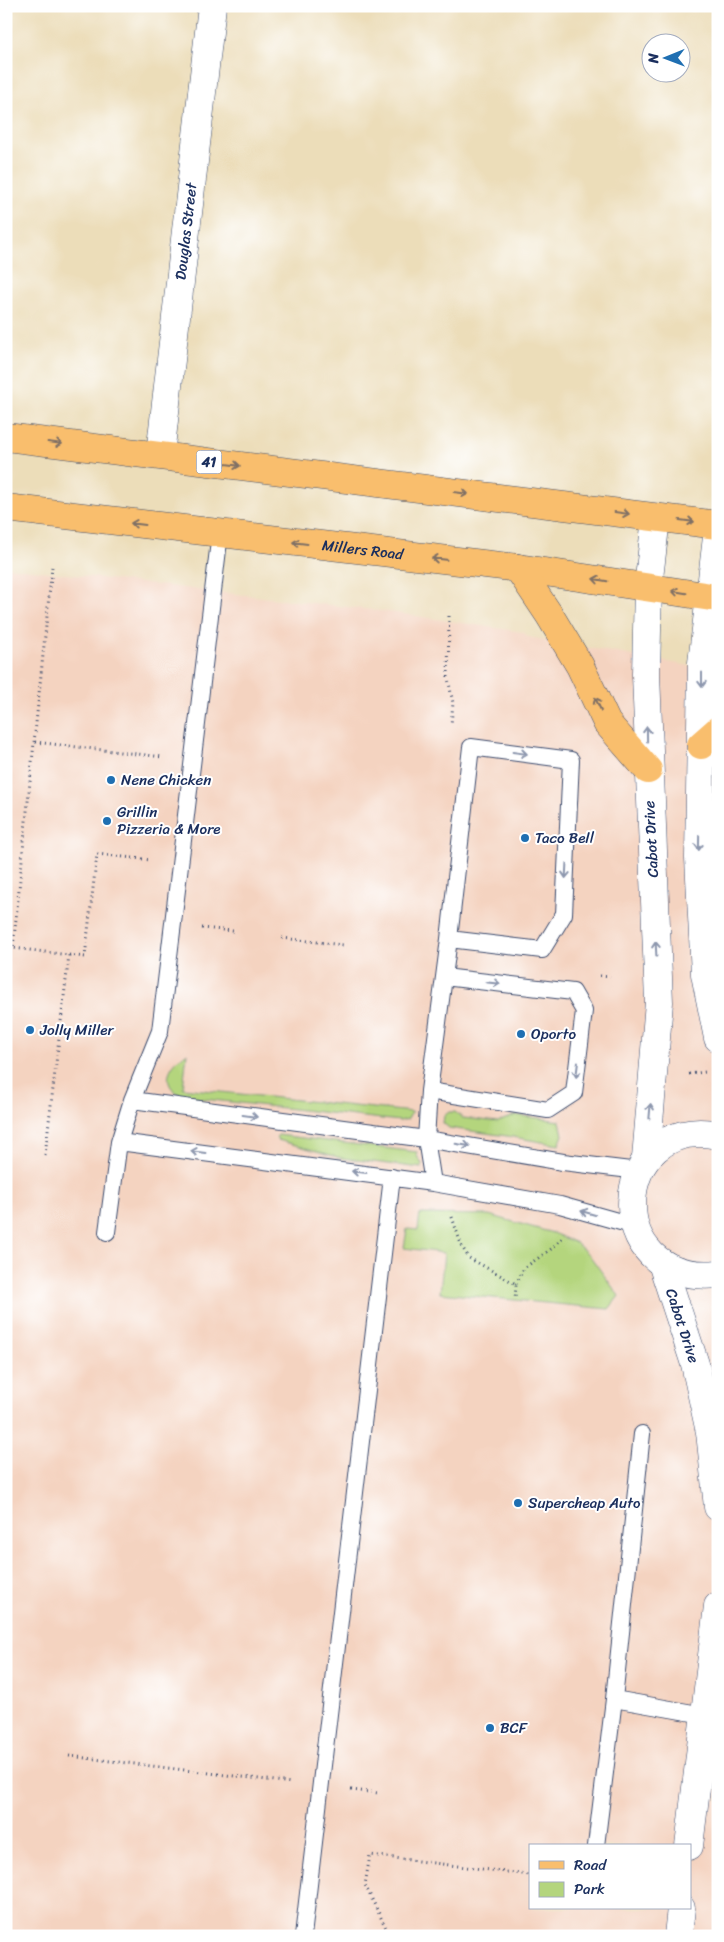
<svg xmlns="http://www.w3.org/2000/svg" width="724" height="1942" font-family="Sriracha,sans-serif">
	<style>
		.built { fill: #f4d3c0; fill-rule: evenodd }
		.green { fill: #b4d57d; stroke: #68826e }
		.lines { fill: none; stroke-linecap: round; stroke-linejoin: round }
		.lane-casing { stroke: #3a496c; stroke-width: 18 }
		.street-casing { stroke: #3a496c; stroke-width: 29 }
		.primary-casing { stroke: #3a496c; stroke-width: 29 }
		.path { stroke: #3a496c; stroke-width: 3; stroke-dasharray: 1 4; stroke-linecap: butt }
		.lane { stroke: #fff; stroke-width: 16 }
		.street { stroke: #fff; stroke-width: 28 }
		.primary { stroke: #f9be6d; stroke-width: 28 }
		.oneway { stroke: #7f6f65 }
		.oneway2 { stroke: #8d97ae }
		.poi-dot { fill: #1f6fb2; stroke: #fff; stroke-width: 2 }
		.labels { text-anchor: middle; stroke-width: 4; stroke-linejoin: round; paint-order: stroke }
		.shield { fill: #fff; stroke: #5f6d8e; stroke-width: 1 }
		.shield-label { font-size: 14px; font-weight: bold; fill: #1b2f5e }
		.street-label { font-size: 15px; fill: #1b2f5e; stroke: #fff }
		.poi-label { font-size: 15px; fill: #1b2f5e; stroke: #fff; text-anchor: start }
	</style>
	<rect width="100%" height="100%" fill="#fff"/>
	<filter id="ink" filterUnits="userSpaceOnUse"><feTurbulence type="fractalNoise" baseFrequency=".02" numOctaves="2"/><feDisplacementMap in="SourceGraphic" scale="10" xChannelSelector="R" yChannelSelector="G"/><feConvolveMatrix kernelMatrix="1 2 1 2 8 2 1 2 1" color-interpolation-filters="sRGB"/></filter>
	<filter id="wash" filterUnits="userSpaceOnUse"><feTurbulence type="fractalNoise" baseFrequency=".0096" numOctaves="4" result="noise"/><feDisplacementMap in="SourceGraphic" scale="20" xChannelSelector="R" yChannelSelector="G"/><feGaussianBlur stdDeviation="1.12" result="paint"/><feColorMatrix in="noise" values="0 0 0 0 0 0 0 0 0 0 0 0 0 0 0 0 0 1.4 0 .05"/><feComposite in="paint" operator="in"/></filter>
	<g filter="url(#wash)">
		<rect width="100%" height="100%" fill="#ecddb9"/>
		<path class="built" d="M6,567L390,612L523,632L528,637L718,671V1936H6ZM530,1846H690V1908H530Z"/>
		<path class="green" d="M187,1053L183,1088L412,1112L408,1119L400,1121L186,1097C159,1088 166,1065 187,1053Z
			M449,1112H455L463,1118L498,1122L516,1115L560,1121L563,1135L559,1145L507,1136L449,1128L443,1123L444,1116Z
			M278,1135L417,1152V1156L422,1164L421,1168L341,1158L278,1140L276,1137Z
			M420,1214L489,1215L553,1233L576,1243L590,1256L619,1296L609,1309L440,1293L444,1253L404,1248L407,1229L418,1230Z"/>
	</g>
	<g filter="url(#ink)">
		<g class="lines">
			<g class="lane-casing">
				<path id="lane" d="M429,1091L548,1110L574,1093L584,1011L573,992L444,977
					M132,1100L426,1139L563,1162L639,1171
					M119,1142L433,1183L560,1205L635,1226
					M433,1183L426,1139L429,1091L449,939L471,747L571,760L564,914L542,950L449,939
					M107,1232L119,1142L132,1100L160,1031L220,533
					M614,1699L704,1715
					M596,1846L614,1699L642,1434
					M303,1936L392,1177"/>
			</g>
			<g class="street-casing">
				<g id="street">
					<path id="s1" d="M160,455L212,6"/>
					<path d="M718,529L702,663L699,858L705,974L718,1038"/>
					<path d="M718,1135C611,1113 596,1286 718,1274"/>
					<path d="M646,1159L659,1002L646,674L648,587L656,518"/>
					<path id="s2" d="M662,1263L695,1364L710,1432L718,1507"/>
					<path d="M689,1846L718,1606"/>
					<path d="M678,1936L681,1908"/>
				</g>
			</g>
			<g class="primary-casing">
				<g id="primary">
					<path d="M6,437L718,525"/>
					<path id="s3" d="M6,508L518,568L718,598"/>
					<path d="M518,568L550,616L580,666L607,723L648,770"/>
					<path d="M701,745L718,730"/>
				</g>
			</g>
			<path class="path" d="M449,616L448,678L453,703L451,725
				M35,742L163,757
				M202,928L233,931
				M282,938L343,945
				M69,955L85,957L97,854L151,860
				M600,976L610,977
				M689,1074L705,1072
				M45,1155L69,955L13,948L52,567
				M452,1217L462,1247L469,1258L516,1284L515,1300
				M516,1284L524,1268L554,1247L562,1238
				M69,1756L292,1783
				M351,1790L378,1793
				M390,1936L365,1885L370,1855L530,1875"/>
			<use href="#lane" class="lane"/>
			<use href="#street" class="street"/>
			<use href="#primary" class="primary"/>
		</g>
		<defs><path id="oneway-shaft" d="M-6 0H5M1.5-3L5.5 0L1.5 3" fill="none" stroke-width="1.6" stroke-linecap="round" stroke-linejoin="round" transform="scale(1.25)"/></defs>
		<g class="oneway">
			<use href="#oneway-shaft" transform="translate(55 443) rotate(7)"/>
			<use href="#oneway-shaft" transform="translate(233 465) rotate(7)"/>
			<use href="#oneway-shaft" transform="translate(461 493) rotate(7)"/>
			<use href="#oneway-shaft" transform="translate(622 513) rotate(8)"/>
			<use href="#oneway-shaft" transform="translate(687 521) rotate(7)"/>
			<use href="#oneway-shaft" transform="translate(138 524) rotate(-173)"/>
			<use href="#oneway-shaft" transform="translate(300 543) rotate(-173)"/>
			<use href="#oneway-shaft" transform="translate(439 559) rotate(-174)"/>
			<use href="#oneway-shaft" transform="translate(600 580) rotate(-171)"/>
			<use href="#oneway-shaft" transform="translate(679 592) rotate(-171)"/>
			<use href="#oneway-shaft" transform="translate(598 704) rotate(-115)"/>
		</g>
		<g class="oneway2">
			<use href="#oneway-shaft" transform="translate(702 680) rotate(90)"/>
			<use href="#oneway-shaft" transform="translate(647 734) rotate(-91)"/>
			<use href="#oneway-shaft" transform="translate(520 753) rotate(8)"/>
			<use href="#oneway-shaft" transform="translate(699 843) rotate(91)"/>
			<use href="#oneway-shaft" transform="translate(566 871) rotate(93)"/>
			<use href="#oneway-shaft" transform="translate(656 949) rotate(-93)"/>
			<use href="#oneway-shaft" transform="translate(493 983) rotate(6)"/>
			<use href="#oneway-shaft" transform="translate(577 1070) rotate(97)"/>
			<use href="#oneway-shaft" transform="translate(650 1111) rotate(-85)"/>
			<use href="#oneway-shaft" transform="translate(250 1116) rotate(8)"/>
			<use href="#oneway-shaft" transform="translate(463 1145) rotate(9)"/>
			<use href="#oneway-shaft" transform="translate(198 1152) rotate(-173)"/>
			<use href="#oneway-shaft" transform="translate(359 1172) rotate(-173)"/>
			<use href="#oneway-shaft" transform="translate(588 1213) rotate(-164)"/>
		</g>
	</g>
	<g class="poi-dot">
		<circle cx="111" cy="780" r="5"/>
		<circle cx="107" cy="821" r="5"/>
		<circle cx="525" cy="838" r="5"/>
		<circle cx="30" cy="1030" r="5"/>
		<circle cx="521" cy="1034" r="5"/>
		<circle cx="518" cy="1503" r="5"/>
		<circle cx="490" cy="1728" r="5"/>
	</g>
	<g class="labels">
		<rect class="shield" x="196.5" y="450.5" width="25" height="23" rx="4"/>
		<g class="shield-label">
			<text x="209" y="467">41</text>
		</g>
		<g class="street-label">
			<text dy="5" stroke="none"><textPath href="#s1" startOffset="225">Douglas Street</textPath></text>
			<text dy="5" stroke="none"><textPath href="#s3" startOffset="359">Millers Road</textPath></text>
			<text transform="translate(651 839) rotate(-93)" y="5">Cabot Drive</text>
			<text dy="5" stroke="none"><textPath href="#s2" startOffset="66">Cabot Drive</textPath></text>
		</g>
		<g class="poi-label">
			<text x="121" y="785">Nene Chicken</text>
			<text x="117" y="817">Grillin<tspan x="117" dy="17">Pizzeria &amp; More</tspan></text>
			<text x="535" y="843">Taco Bell</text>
			<text x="40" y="1035">Jolly Miller</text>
			<text x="531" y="1039">Oporto</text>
			<text x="528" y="1508">Supercheap Auto</text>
			<text x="500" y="1733">BCF</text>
		</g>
	</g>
	<rect width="724" height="1942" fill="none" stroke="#fff" stroke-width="25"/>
	<rect x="529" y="1844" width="162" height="65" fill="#ffffff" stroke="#a4acbf"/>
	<rect x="539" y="1861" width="25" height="8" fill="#f9be6d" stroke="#a4acbf"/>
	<text x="574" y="1870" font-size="15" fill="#1b2f5e">Road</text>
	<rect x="539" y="1882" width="25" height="15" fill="#b4d57d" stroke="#a4acbf"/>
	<text x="574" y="1894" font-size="15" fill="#1b2f5e">Park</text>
	<g transform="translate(666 58) rotate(269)"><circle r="24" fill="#ffffff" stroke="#a4acbf"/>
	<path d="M0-4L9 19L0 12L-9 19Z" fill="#1f6fb2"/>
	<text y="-8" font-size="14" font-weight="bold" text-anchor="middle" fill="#1b2f5e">N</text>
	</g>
</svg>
